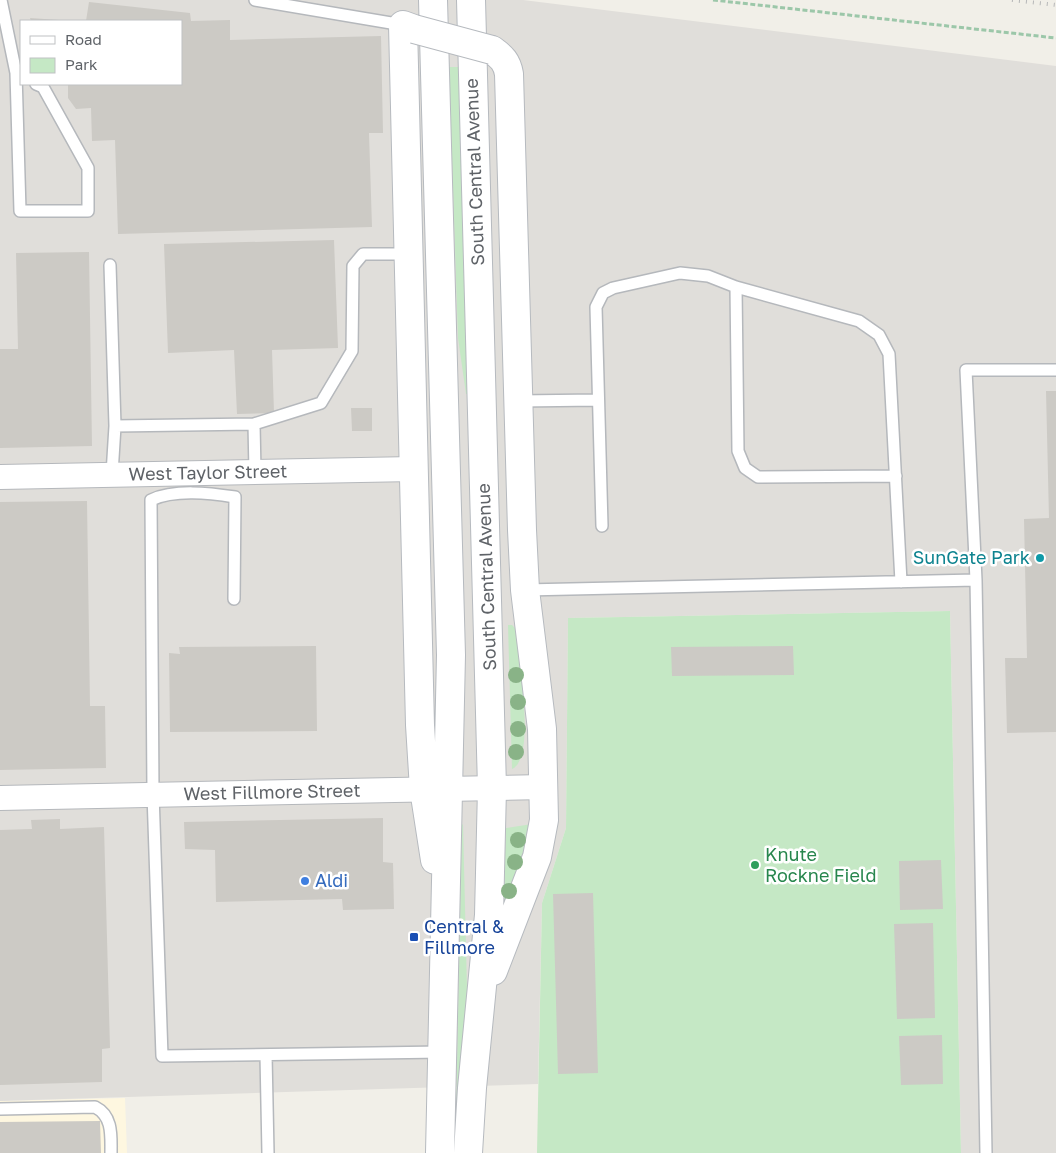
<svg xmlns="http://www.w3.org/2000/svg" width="1056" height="1153" font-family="'Golos Text',sans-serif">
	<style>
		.commercial { fill: #fef7e0 }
		.industrial { fill: #e0deda; fill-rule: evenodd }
		.green { fill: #c5e8c5 }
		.building { fill: #cccac5 }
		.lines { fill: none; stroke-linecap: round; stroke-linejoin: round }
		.lane-casing { stroke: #b5b8bc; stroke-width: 14 }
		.street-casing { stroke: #b5b8bc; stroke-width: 26 }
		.secondary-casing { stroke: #b6babf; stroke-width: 30 }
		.path { stroke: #9cc7a9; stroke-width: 3; stroke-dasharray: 5 2.5; stroke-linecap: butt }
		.lane { stroke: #fff; stroke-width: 11 }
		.street { stroke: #fff; stroke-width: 24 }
		.secondary { stroke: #fff; stroke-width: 28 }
		.rail { stroke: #b6b7b8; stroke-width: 4; stroke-dasharray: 1 6; stroke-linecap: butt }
		.secondary-bridge-casing { stroke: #b6babf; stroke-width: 30; stroke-linecap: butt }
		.secondary-bridge { stroke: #fff; stroke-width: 28 }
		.tree { fill: #89b387 }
		.culture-dot { fill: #0f9aa8; stroke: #fff; stroke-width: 2 }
		.leisure-dot { fill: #2e9e5b; stroke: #fff; stroke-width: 2 }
		.shop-dot { fill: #3f7fe0; stroke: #fff; stroke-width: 2 }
		.transit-dot { fill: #1a4fb4; stroke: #fff; stroke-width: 2 }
		.labels { text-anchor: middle; stroke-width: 5; stroke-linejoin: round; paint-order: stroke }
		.street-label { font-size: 18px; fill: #5f6368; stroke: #fff }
		.culture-label { font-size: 18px; fill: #0d838f; stroke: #fff; text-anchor: end }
		.leisure-label { font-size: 18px; fill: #27864d; stroke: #fff; text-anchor: start }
		.shop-label { font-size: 18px; fill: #366cbe; stroke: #fff; text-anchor: start }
		.transit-label { font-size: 18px; fill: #164399; stroke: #fff; text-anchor: start }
	</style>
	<rect width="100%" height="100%" fill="#f1efe8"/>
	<path class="commercial" d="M125,1098L127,1153H0V1101Z"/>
	<path class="industrial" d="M0,0H523L1056,66V1153H961L950,611L568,618L566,828L542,903L538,1084L0,1101ZM21,21H181V84H21Z"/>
	<path class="green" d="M449,67H458L470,394H466L458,338Z
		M950,611L961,1153H537L542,903L566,828L568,618Z
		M508,625H512L515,628C518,650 537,759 512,769Z
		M463,824L467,989L456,1112L462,825Z
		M532,824L528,849L503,915L506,828Z"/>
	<path class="building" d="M89,2L190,13L191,21L230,20V40L381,36L383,133H369L372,227L118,234L115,140L92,141L91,108L76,109L68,98V84H181V21H86Z
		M30,18L59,20V21H31Z
		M334,240L338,348L272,350L274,413L237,414L234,350L168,353L164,244Z
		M89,252L92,446L0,448V349H18L16,253Z
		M1046,391H1056V732L1007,733L1005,658H1027L1024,519L1049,518Z
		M351,408H372V431H352Z
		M87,501L90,706H105L106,768L0,770V502Z
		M316,646L317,731L170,732L169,653L180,654L179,647Z
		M793,646L794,675L672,676L671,647Z
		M383,818V862L393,863L394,909L343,910L342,899L216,902L215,850L185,849L184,822Z
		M60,819V829L104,827L110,1048L102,1049V1082L0,1085V830L32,829L31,820Z
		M941,860L943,909L900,910L899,861Z
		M593,893L598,1073L558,1074L553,894Z
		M933,923L935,1018L897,1019L894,924Z
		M942,1035L943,1084L901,1085L899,1036Z
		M100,1121L101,1153H0V1122Z"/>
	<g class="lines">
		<g class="lane-casing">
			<path id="lane" d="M1,0L16,73L20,211H88V168L43,87L36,84
				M255,0L403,25
				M110,265L115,426L254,424L255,472
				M736,287L738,451L745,468L758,477L896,476
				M519,401L597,400
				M254,424L321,403L352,351L353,266L363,254H409
				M112,474L115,426
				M602,526L596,307L603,293L613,288L680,273L708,276L736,287L859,321L879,335L889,354L901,582
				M525,590L976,580
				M234,599L235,497C209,493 175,489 151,500L153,794L162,1056L442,1052
				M266,1055L268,1153
				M0,1109L95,1107C113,1116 111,1136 111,1153
				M986,1153L976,580L966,370H1056"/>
		</g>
		<g class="street-casing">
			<g id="street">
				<path id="s1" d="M0,477L414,469"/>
				<path id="s2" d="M0,798L544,787"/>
			</g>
		</g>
		<g class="secondary-casing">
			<path id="secondary" d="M433,0L451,655L440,1153
				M414,29L403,25L420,725L424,789L435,860
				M492,50C502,57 507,62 509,74L522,530L525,590L542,729L544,820L537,857L493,971
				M468,1153L472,1088L489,915L492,788L471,0"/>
		</g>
		<path class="path" d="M713,0L1056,38"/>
		<use href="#lane" class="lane"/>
		<use href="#street" class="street"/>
		<use href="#secondary" class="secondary"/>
		<path class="rail" d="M1012,0L1056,5"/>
		<g class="secondary-bridge-casing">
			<path id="secondary-bridge" d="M414,29L492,50"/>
		</g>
		<use href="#secondary-bridge" class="secondary-bridge"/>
	</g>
	<g class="tree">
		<circle cx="516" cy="675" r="8"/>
		<circle cx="518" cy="702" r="8"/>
		<circle cx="518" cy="729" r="8"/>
		<circle cx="516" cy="752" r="8"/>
		<circle cx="518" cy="840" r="8"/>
		<circle cx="515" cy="862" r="8"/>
		<circle cx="509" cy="891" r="8"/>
	</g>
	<circle class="culture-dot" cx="1040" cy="558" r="5"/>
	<circle class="leisure-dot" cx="755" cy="865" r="5"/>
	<circle class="shop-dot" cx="305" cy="881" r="5"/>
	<rect class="transit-dot" x="409" y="932" width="10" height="10" rx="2.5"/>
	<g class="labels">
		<g class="street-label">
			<text transform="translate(475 172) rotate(-92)" y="6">South Central Avenue</text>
			<text dy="6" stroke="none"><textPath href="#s1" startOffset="208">West Taylor Street</textPath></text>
			<text transform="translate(487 577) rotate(-92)" y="6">South Central Avenue</text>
			<text dy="6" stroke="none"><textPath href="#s2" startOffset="272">West Fillmore Street</textPath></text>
		</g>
		<g class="culture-label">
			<text x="1030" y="564">SunGate Park</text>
		</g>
		<g class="leisure-label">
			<text x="765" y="861">Knute<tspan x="765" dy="21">Rockne Field</tspan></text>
		</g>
		<g class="shop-label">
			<text x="315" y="887">Aldi</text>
		</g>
		<g class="transit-label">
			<text x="424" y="933">Central &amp;<tspan x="424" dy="21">Fillmore</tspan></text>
		</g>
	</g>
	<rect x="20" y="20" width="162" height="65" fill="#ffffff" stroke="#bfc1c3"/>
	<rect x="30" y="36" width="25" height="8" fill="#ffffff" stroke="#bfc1c3"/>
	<text x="65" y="45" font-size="15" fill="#5f6368">Road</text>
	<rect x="30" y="58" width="25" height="15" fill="#c5e8c5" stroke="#bfc1c3"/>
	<text x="65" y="70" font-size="15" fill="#5f6368">Park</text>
</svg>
